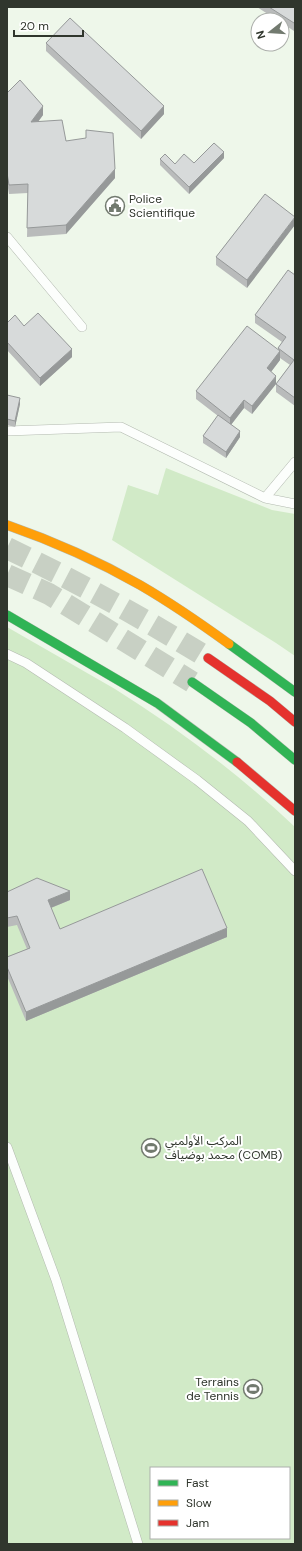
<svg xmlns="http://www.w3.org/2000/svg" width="302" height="1551" font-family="'DM Sans','Noto Sans Arabic',sans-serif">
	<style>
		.green { fill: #d1eac7; fill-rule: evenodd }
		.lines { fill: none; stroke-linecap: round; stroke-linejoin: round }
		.highway-tunnel { stroke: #c8d0c4; stroke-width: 22; stroke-dasharray: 22 11; stroke-linecap: butt }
		.lane-casing { stroke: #b3bab0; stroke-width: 10 }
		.fast-casing { stroke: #b3bab0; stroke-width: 10 }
		.slow-casing { stroke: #b3bab0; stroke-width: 10 }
		.jam-casing { stroke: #b3bab0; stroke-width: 10 }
		.lane { stroke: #fcfefc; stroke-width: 9 }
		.fast { stroke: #30b455; stroke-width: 9 }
		.slow { stroke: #ff9f0a; stroke-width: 9 }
		.jam { stroke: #e5322d; stroke-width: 9 }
		.wall { fill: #b9bbbb }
		.shaded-wall { fill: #969999 }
		.building { fill: #d7dada; stroke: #969999 }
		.labels { text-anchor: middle; stroke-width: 4; stroke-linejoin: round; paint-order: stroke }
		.poi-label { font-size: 12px; fill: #30362d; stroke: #fff; text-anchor: start }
	</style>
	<rect width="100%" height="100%" fill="#eef7ea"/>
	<path class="green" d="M166,468L272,510L295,514V656L276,643L112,540L128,485L158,495Z
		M7,627C43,648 79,668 115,689C179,729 240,775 295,827V1544H7ZM151,1468H289V1538H151Z"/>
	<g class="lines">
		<path class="highway-tunnel" d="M7,548C76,581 143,618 208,658
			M7,575L49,594L192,682"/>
		<g class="lane-casing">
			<path id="lane" d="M7,237L82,327
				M7,431L121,427L265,498L295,504
				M265,498L295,462
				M7,654L26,663L125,728L197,780L248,821L295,871
				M7,1147L56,1280L138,1544"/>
		</g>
		<g class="fast-casing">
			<path id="fast" d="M7,615L157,703L237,762
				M229,644L295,692
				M192,682L251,723L295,760"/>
		</g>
		<g class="slow-casing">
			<path id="slow" d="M7,525C53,541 98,561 140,585C171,603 200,623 229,644"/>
		</g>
		<g class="jam-casing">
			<path id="jam" d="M208,658L270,701L295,722
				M237,762L295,811"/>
		</g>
		<use href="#lane" class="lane"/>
		<use href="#fast" class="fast"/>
		<use href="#slow" class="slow"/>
		<use href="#jam" class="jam"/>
	</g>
	<path class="wall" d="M257,7H295L294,31L282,23V20H277Z
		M46,43L164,114L141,139L46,51Z
		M7,93L43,115L38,122L66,141L115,178L66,234L27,237L28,193L9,194L7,182Z
		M224,158L189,194L160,165V159L175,164L194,163Z
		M265,194L247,288L216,265V257Z
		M295,275V406L276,392V384L290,365L280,358V360L271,372L276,384L252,414L244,408L231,425L240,437L226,458L203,443V436L218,416L196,399V391L278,350V348L282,342L255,323V315Z
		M7,323L72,357L40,386L7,350Z
		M7,395L20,404L15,427L7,425Z
		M7,892L70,900L51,908L60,929L227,937L26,1021L7,976V957L27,949L17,925L7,927Z"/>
	<path class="shaded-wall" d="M295,21V29L294,31V23Z
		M43,106V115L31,131V122Z
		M164,106V114L141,139V131Z
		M224,152V158L189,194V187Z
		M115,169V178L66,234V225Z
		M295,217V225L247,288V280Z
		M72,349V357L40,386V378Z
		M280,351V360L267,377V368Z
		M276,376V384L252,414V406Z
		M20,398V404L15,427V421Z
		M244,400V408L230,426V418Z
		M240,431V437L226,458V452Z
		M70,891V900L48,909V900Z
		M227,928V937L26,1021V1012Z"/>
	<path class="building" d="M269,7H295V21L294,23Z
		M70,18L164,106L141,131L46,43Z
		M20,80L43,106L31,122L62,120L66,141L86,138V130L113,133L115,169L66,225L27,228L28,184L9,185L7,173V93Z
		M214,143L224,152L189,187L160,159L165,154L175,164L184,154L194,163Z
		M265,194L295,217L247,280L216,257Z
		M288,270L295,275V398L276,384L294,360L278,348L286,337L255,315Z
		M38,313L72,349L40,378L7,342V323L15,315L24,326Z
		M247,326L280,351L267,368L276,376L252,406L244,400L230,418L196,391Z
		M7,395L20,398L15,421L7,419Z
		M218,415L240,431L226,452L203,436Z
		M202,869L227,928L26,1012L7,967V957L30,948L17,916L7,918V892L37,878L70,891L48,900L60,929Z"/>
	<defs>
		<g id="civic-ring" transform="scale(1)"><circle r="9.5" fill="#fff" stroke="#727a6f" stroke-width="1.5"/><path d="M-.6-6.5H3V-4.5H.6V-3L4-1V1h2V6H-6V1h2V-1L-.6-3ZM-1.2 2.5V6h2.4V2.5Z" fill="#727a6f"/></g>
		<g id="stadium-ring" transform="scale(1)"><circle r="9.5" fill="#fff" stroke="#727a6f" stroke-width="1.5"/><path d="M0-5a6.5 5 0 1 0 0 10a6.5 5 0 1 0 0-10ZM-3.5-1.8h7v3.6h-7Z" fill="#727a6f"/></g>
	</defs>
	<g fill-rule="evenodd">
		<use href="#civic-ring" x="115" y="206"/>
		<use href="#stadium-ring" x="151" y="1148"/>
		<use href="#stadium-ring" x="253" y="1389"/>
	</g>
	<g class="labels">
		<g class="poi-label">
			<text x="129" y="203">Police<tspan x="129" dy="14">Scientifique</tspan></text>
			<text x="165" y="1145">المركب الأولمبي<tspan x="165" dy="14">محمد بوضياف (COMB)</tspan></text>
			<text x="239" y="1386" text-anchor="end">Terrains<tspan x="239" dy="14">de Tennis</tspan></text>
		</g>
	</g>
	<rect width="302" height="1551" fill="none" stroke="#30362d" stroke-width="16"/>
	<rect x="150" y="1467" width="140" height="72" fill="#ffffff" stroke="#acafab"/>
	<rect x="158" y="1480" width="20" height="6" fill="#30b455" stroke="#acafab"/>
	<text x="186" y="1487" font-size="12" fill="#30362d">Fast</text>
	<rect x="158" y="1500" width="20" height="6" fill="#ff9f0a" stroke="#acafab"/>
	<text x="186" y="1507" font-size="12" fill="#30362d">Slow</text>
	<rect x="158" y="1520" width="20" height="6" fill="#e5322d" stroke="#acafab"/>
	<text x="186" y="1527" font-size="12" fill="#30362d">Jam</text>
	<g transform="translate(270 32) rotate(253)"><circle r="19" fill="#ffffff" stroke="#acafab"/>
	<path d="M0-3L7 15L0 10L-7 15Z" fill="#727a6f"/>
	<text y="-6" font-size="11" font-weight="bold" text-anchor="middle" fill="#30362d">N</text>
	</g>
	<path d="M14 30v6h69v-6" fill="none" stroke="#30362d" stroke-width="2"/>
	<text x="20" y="30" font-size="12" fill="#30362d" stroke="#ffffff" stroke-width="3" paint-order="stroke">20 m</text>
</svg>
